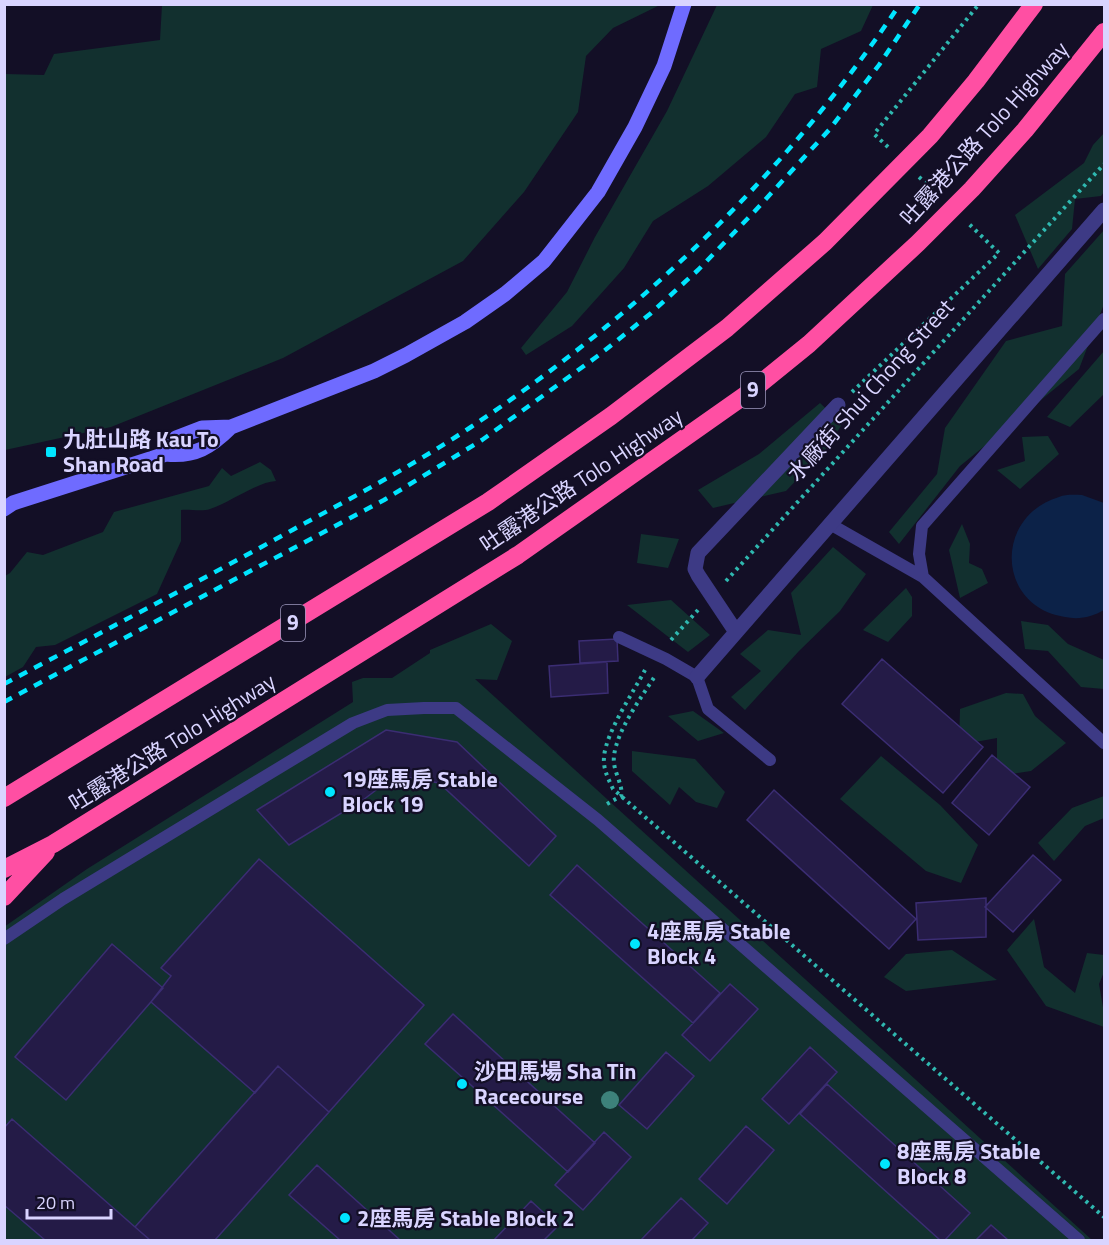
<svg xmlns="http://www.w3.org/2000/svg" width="1109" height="1245" font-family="'Titillium Web','Noto Sans TC',sans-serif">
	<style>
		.green { fill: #12302f }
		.water { fill: #0c2248 }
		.building { fill: #241b47; stroke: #3b2d73; stroke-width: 1.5 }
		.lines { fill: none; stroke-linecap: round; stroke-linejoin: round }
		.path { stroke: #2fb8b0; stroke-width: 4; stroke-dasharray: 3 4.5; stroke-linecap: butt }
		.lane { stroke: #3d3a85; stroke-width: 12 }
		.street { stroke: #3d3a85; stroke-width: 15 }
		.secondary { stroke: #6f6bff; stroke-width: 15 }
		.highway { stroke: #ff4fa3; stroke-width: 18 }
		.rail { stroke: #00e5ff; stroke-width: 4.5; stroke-dasharray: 9 8; stroke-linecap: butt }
		.tree { fill: #3d827b }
		.poi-dot { fill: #00e5ff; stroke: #130f26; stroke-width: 2 }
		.labels { text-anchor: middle; stroke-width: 4.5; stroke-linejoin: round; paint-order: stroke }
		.shield { fill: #130f26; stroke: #9e99be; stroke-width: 1.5 }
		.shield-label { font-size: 21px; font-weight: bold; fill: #d9d4ff }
		.street-label { font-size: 22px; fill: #d9d4ff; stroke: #130f26 }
		.poi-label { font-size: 22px; font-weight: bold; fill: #d9d4ff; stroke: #130f26; text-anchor: start }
	</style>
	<rect width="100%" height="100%" fill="#130f26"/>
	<path class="green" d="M162,5V4L660,5L613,28L586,56L578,112L524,192L463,261L283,358L111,427L5,450V74L44,75L54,54L160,40Z
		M717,5H873L861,31L821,49L817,87L795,94L766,137L708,186L653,221L624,268L572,326L526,355L521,348L567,292L595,237L667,111Z
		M1104,133V192L1101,196L1075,199L1072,229L1038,269L1015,215L1084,163L1093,145Z
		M1104,230V304L1079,369L960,466L899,544L889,532L937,474L945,428L1006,341L1062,326L1065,274Z
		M1104,351V394L1070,427L1047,417Z
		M820,403L842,424L829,446L786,491L713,508L698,490L759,454Z
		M1048,436L1059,454L1020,489L997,470L1025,461L1022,437Z
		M260,462L271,470L276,481C257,482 231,502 210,509C202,512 190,509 181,510V541L157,594L55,645L36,647L23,667L5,677V576L10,573L27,552L43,555L103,532L114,512L209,486L222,468L231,476Z
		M962,524L970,544L969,563L982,569L988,583L960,598L949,550Z
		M641,534L679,539L668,568L637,563Z
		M833,547L866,574L840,611L799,651L745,710L731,697L761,671L740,654L768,630L801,635L791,593Z
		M906,588L912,597V616L888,642L863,630Z
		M671,600L710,635L688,652L627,605Z
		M1021,621L1048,625L1068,644L1104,660V689L1081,687L1048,651L1025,649Z
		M491,624L512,641L497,680L475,679L1092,1240H5L4,927L87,869L353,702L352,682L363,678H392L430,653V650Z
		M1006,693L1023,694L1035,716L1066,743L1031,771L997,776V738L959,745L960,709Z
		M693,711L724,733L698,741L668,716Z
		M632,751L695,759L725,792L717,808L696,802L679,787L670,805L632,771Z
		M881,756L940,805L978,845L961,883L926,871L840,799Z
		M1104,796V818L1085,826L1054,861L1038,843L1072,808Z
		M1034,919L1044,967L1075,993L1087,953L1104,955V972L1099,984L1104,1013V1027L1046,1006L1007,950Z
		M952,950L997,980L906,991L884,977L906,954Z"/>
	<path class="water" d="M1082,495L1104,503V610C1092,617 1079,620 1065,617C997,607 993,517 1059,497C1066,494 1075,495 1082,495Z"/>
	<path class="building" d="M617,639L618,661L580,663L579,641Z
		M882,659L983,747L943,793L842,704Z
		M607,662L608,693L551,697L549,666Z
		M386,730L457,742L556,836L529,866L439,783L396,775L363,800L289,845L257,810Z
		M992,755L1030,787L989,835L952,803Z
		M774,790L916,919L889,949L747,820Z
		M1033,855L1061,880L1013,932L985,907Z
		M259,859L424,1005L329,1112L278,1066L255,1093L151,1002L171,976L161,968Z
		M577,865L720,993L693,1023L550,895Z
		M986,898V937L918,940L916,903Z
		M112,944L163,988L66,1100L15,1057Z
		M730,984L758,1009L710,1061L682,1035Z
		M453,1014L595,1143L568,1172L425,1044Z
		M810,1047L837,1072L789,1124L762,1099Z
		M666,1052L694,1076L647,1129L619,1105Z
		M278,1066L329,1112L215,1240H150L135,1227Z
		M827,1084L970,1213L945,1240H940L800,1114Z
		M12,1119L135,1227L150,1240H45L4,1205V1128Z
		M746,1126L774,1150L727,1204L699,1179Z
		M604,1132L631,1157L583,1210L555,1185Z
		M317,1165L400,1240H340L289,1195Z
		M681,1198L708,1223L692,1240H641Z
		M531,1201L558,1226L544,1240H494Z
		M991,1225L1008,1240H976Z"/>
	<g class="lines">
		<path class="path" d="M888,147L874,134L979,4
			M919,177L938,194
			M852,392L999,253L969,224
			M726,581L1104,164
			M671,640L698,610
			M645,670C633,693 606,732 604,757C603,769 608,778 613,789L1104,1217
			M607,804L621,796C624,785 612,771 614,756C617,730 641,698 655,676"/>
		<path class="lane" d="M1104,319L922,526L919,554L923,577L1104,743
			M830,524L923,577
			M619,637L666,659L697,677L708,709L770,760
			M4,939L63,899L353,723L387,710L424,708H456L598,820L1079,1240"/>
		<path class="street" d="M736,632L698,575L695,569L698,553L838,405
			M697,677L1104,210"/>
		<path class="secondary" d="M166,454L176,438L202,428L231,427L374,371L406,355L465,322L505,294L544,261L598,192L635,127L664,66L684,4
			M4,509L13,503L166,454C195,457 211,447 231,427"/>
		<path class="highway" d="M4,798L488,502L611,416L727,328L825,242L930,136L976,81L1034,4
			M4,869L53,844L518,555L751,391L809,344L918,243L972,189L1025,130L1104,32
			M4,897L46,852"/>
		<path class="rail" d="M4,684C106,630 207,577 307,522C363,492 418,462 471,427C639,315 787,173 900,4
			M4,702L384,500L482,440L599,355L650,314L698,270L754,212L829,130L879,65L920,4"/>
	</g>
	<circle class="tree" cx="610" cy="1100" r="9"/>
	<g class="poi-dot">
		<rect x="45" y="446" width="12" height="12" rx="3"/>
		<circle cx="330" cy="792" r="6"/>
		<circle cx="635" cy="944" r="6"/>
		<circle cx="462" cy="1084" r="6"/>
		<circle cx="885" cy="1164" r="6"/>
		<circle cx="345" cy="1218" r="6"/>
	</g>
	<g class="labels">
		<g class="shield">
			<rect x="741" y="372" width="24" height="36" rx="4.5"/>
			<rect x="281" y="605" width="24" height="36" rx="4.5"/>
		</g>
		<g class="shield-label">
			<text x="753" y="397">9</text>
			<text x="293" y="630">9</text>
		</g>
		<g class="street-label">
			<text transform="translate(984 133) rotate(-48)" y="8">吐露港公路 Tolo Highway</text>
			<text transform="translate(870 390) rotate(-48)" y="8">水廠街 Shui Chong Street</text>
			<text transform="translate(581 480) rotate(-34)" y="8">吐露港公路 Tolo Highway</text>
			<text transform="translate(172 742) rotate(-32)" y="8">吐露港公路 Tolo Highway</text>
		</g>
		<g class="poi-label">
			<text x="63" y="447">九肚山路 Kau To<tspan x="63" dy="25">Shan Road</tspan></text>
			<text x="342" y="787">19座馬房 Stable<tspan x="342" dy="25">Block 19</tspan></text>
			<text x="647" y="939">4座馬房 Stable<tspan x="647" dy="25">Block 4</tspan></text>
			<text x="474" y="1079">沙田馬場 Sha Tin<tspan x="474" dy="25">Racecourse</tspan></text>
			<text x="897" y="1159">8座馬房 Stable<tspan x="897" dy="25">Block 8</tspan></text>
			<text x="357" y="1226">2座馬房 Stable Block 2</text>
		</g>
	</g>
	<rect width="1109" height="1245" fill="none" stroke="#d9d4ff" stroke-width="12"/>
	<path d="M27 1209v9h84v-9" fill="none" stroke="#d9d4ff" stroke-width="3"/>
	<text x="36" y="1209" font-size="18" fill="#d9d4ff" stroke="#130f26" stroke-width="4.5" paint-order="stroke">20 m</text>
</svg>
